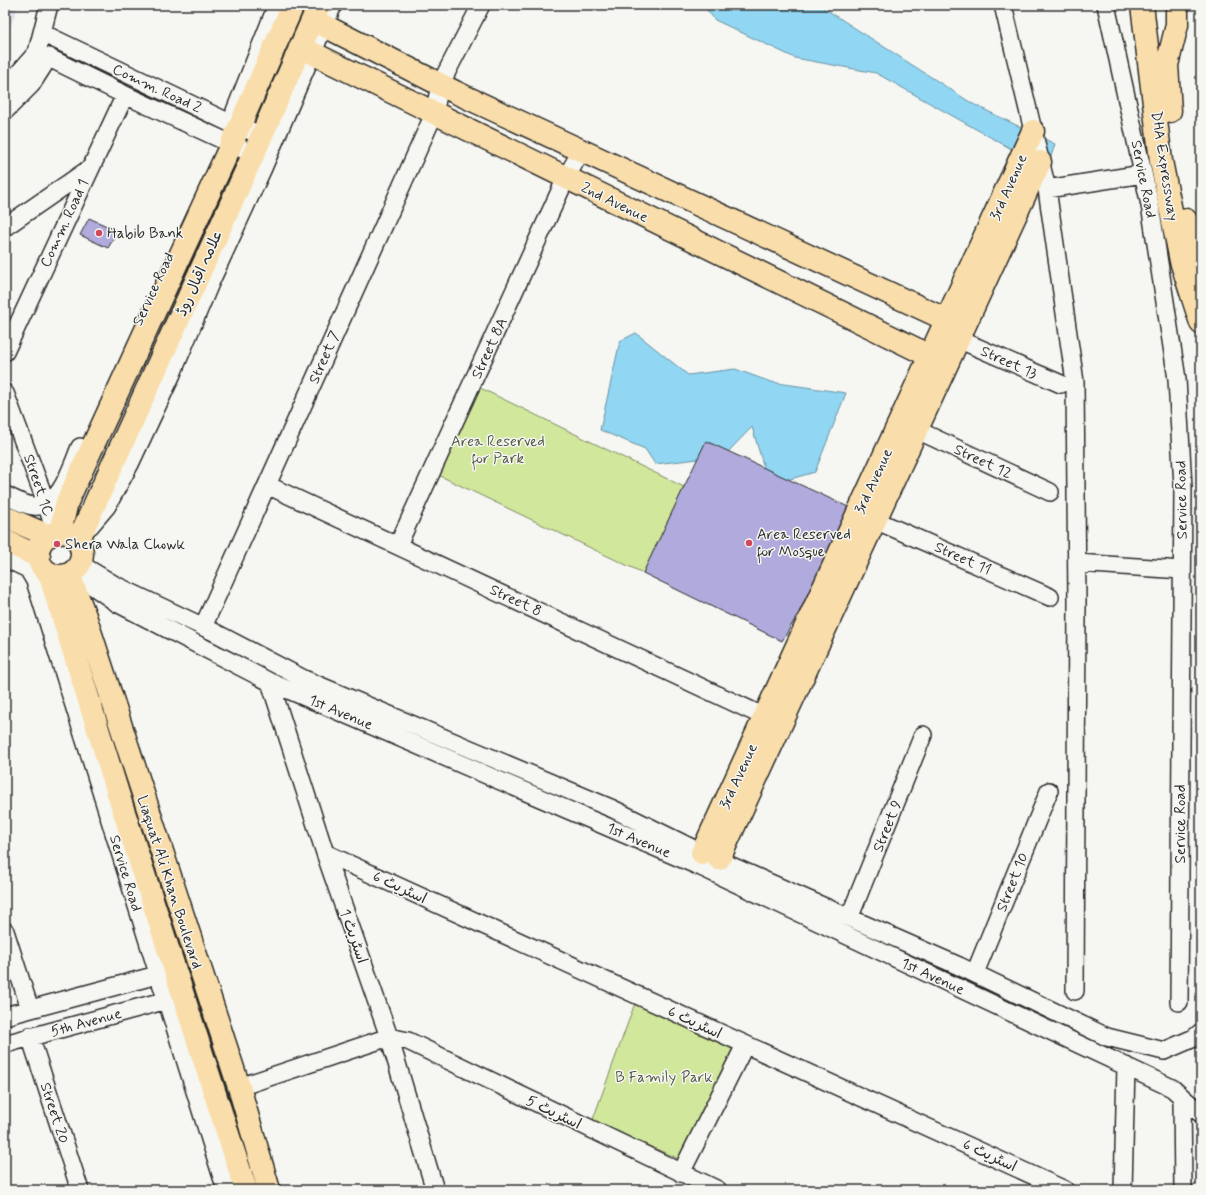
<svg xmlns="http://www.w3.org/2000/svg" width="1206" height="1195" font-family="Mynerve,'Playpen Sans Arabic',sans-serif">
	<style>
		.built { fill: #e1e0eb }
		.green { fill: #d1e79c; stroke: #7e8964 }
		.water { fill: #91d6f2; stroke: #6892a2 }
		.building { fill: #b0abdc; stroke: #2b2b2b }
		.lines { fill: none; stroke-linecap: round; stroke-linejoin: round }
		.minor-casing { stroke: #2b2b2b; stroke-width: 20 }
		.major-casing { stroke: #2b2b2b; stroke-width: 25 }
		.minor { stroke: #f6f6f2; stroke-width: 17 }
		.major { stroke: #f9deab; stroke-width: 22 }
		.poi-dot { fill: #d1495b; stroke: #f6f6f2; stroke-width: 1.5 }
		.labels { text-anchor: middle; stroke-width: 3; stroke-linejoin: round; paint-order: stroke }
		.street-label { font-size: 15px; fill: #2b2b2b; stroke: #f6f6f2 }
		.poi-label { font-size: 15px; fill: #2b2b2b; stroke: #f6f6f2; text-anchor: start }
		.park-label { font-size: 15px; fill: #545a47; stroke: #f6f6f2 }
	</style>
	<rect width="100%" height="100%" fill="#f6f6f2"/>
	<filter id="ink" filterUnits="userSpaceOnUse"><feTurbulence type="fractalNoise" baseFrequency=".025" numOctaves="2"/><feDisplacementMap in="SourceGraphic" scale="8" xChannelSelector="R" yChannelSelector="G"/><feConvolveMatrix kernelMatrix="1 2 1 2 8 2 1 2 1" color-interpolation-filters="sRGB"/></filter>
	<g filter="url(#ink)">
		<path class="built" d="M5,5H19L5,39Z"/>
		<path class="green" d="M472,384L684,487L643,573L432,472Z
			M635,1003L738,1050L682,1160L592,1122Z"/>
		<path class="water" d="M703,5H819L973,104L1055,144L1047,169L876,73L795,58L715,20Z
			M636,333L688,375L735,369L771,382L846,393L815,472L769,485L752,427L724,456L655,464L645,449L600,430L620,341Z"/>
		<path class="building" d="M89,218L118,231L108,248L80,235Z
			M706,441L859,512L782,641L643,573Z"/>
		<g class="lines">
			<g class="minor-casing">
				<path id="minor" d="M1003,5L1047,189L1075,382L1077,603L1075,991
					M1106,5L1150,205L1177,379L1183,487L1179,1002
					M42,33L230,123L272,139
					M37,52L125,95L264,159
					M5,89L37,52L49,5
					M5,111L31,85L49,57
					M235,111L277,5
					M1047,189L1143,174
					M5,227L89,169
					M958,339L1061,384
					M5,352L125,95
					M5,393L47,505L55,533
					M917,430L1050,492
					M267,485L765,717
					M5,495C14,499 24,505 34,506C59,510 72,466 80,447
					M875,520L1050,597
					M90,526L107,506L130,464L172,374L211,281L263,168L333,5
					M398,545L566,178L581,151
					M5,558L28,569L35,581L226,1190
					M1077,563L1182,570
					M80,564L115,585L212,631L304,679L613,809L702,853L959,966L1107,1037L1164,1051L1194,1038L1201,1032
					M73,572L117,603L270,682L701,867L1172,1088L1201,1114
					M203,627L434,114L440,85L481,5
					M270,682L325,853L389,1037L435,1190
					M325,853L1065,1190
					M850,916L923,735
					M5,931L30,1009
					M975,973L1049,791
					M5,1016L157,975
					M30,1036L80,1190
					M5,1044L167,1000
					M239,1087L389,1037L408,1041L718,1190
					M1182,1099L1183,1190
					M681,1173L745,1045
					M1123,1190L1126,1066"/>
			</g>
			<g class="major-casing">
				<path id="major" d="M1142,5L1161,161L1181,261L1201,323
					M313,20L455,92L947,320
					M300,47L930,356
					M1170,111L1167,65L1177,25V5
					M1186,220L1201,275
					M5,517L49,536
					M60,532L67,502L236,134L293,5
					M38 554a22 22 0 1 1 44 0a22 22 0 1 1-44 0Z
					M5,541L39,557
					M78,541L255,151L319,5
					M49,573L121,803L246,1190
					M69,574L85,616L239,1087L269,1190
					M702,853L1033,131
					M719,859L1040,162"/>
			</g>
			<use href="#minor" class="minor"/>
			<use href="#major" class="major"/>
		</g>
	</g>
	<g class="poi-dot">
		<circle cx="99" cy="233" r="4"/>
		<circle cx="749" cy="543" r="4"/>
		<circle cx="57" cy="544" r="4"/>
	</g>
	<g class="labels">
		<g class="street-label">
			<text transform="translate(157 88) rotate(25)" y="5">Comm. Road 2</text>
			<text transform="translate(1165 166) rotate(81)" y="5">DHA Expressway</text>
			<text transform="translate(1144 179) rotate(79)" y="5">Service Road</text>
			<text transform="translate(1008 187) rotate(-66)" y="5">3rd Avenue</text>
			<text transform="translate(615 202) rotate(26)" y="5">2nd Avenue</text>
			<text transform="translate(64 223) rotate(-65)" y="5">Comm. Road 1</text>
			<text transform="translate(199 273) rotate(-66)" y="5">علامہ اقبال روڈ</text>
			<text transform="translate(153 289) rotate(-65)" y="5">Service Road</text>
			<text transform="translate(489 348) rotate(-65)" y="5">Street 8A</text>
			<text transform="translate(324 357) rotate(-66)" y="5">Street 7</text>
			<text transform="translate(1009 362) rotate(24)" y="5">Street 13</text>
			<text transform="translate(983 461) rotate(25)" y="5">Street 12</text>
			<text transform="translate(873 481) rotate(-65)" y="5">3rd Avenue</text>
			<text transform="translate(39 485) rotate(71)" y="5">Street 1C</text>
			<text transform="translate(1181 500) rotate(-91)" y="5">Service Road</text>
			<text transform="translate(963 558) rotate(24)" y="5">Street 11</text>
			<text transform="translate(516 600) rotate(25)" y="5">Street 8</text>
			<text transform="translate(341 712) rotate(23)" y="5">1st Avenue</text>
			<text transform="translate(738 776) rotate(-65)" y="5">3rd Avenue</text>
			<text transform="translate(1180 824) rotate(-90)" y="5">Service Road</text>
			<text transform="translate(887 826) rotate(-68)" y="5">Street 9</text>
			<text transform="translate(639 840) rotate(23)" y="5">1st Avenue</text>
			<text transform="translate(126 873) rotate(73)" y="5">Service Road</text>
			<text transform="translate(170 882) rotate(72)" y="5">Liaquat Ali Khan Boulevard</text>
			<text transform="translate(1012 882) rotate(-68)" y="5">Street 10</text>
			<text transform="translate(400 887) rotate(25)" y="5">اسٹریٹ 6</text>
			<text transform="translate(354 936) rotate(71)" y="5">اسٹریٹ 1</text>
			<text transform="translate(933 976) rotate(25)" y="5">1st Avenue</text>
			<text transform="translate(86 1022) rotate(-15)" y="5">5th Avenue</text>
			<text transform="translate(695 1022) rotate(25)" y="5">اسٹریٹ 6</text>
			<text transform="translate(554 1112) rotate(26)" y="5">اسٹریٹ 5</text>
			<text transform="translate(55 1113) rotate(72)" y="5">Street 20</text>
			<text transform="translate(990 1155) rotate(25)" y="5">اسٹریٹ 6</text>
		</g>
		<g class="poi-label">
			<text x="107" y="238">Habib Bank</text>
			<text x="757" y="539">Area Reserved<tspan x="757" dy="17">for Mosque</tspan></text>
			<text x="65" y="549">Shera Wala Chowk</text>
		</g>
		<g class="park-label">
			<text x="498" y="446">Area Reserved<tspan x="498" dy="17">for Park</tspan></text>
			<text x="664" y="1082">B Family Park</text>
		</g>
	</g>
	<rect width="1206" height="1195" fill="none" stroke="#f6f6f2" stroke-width="20"/>
	<rect x="10" y="10" width="1186" height="1175" fill="none" stroke="#2b2b2b" stroke-width="1.5" filter="url(#ink)"/>
</svg>
